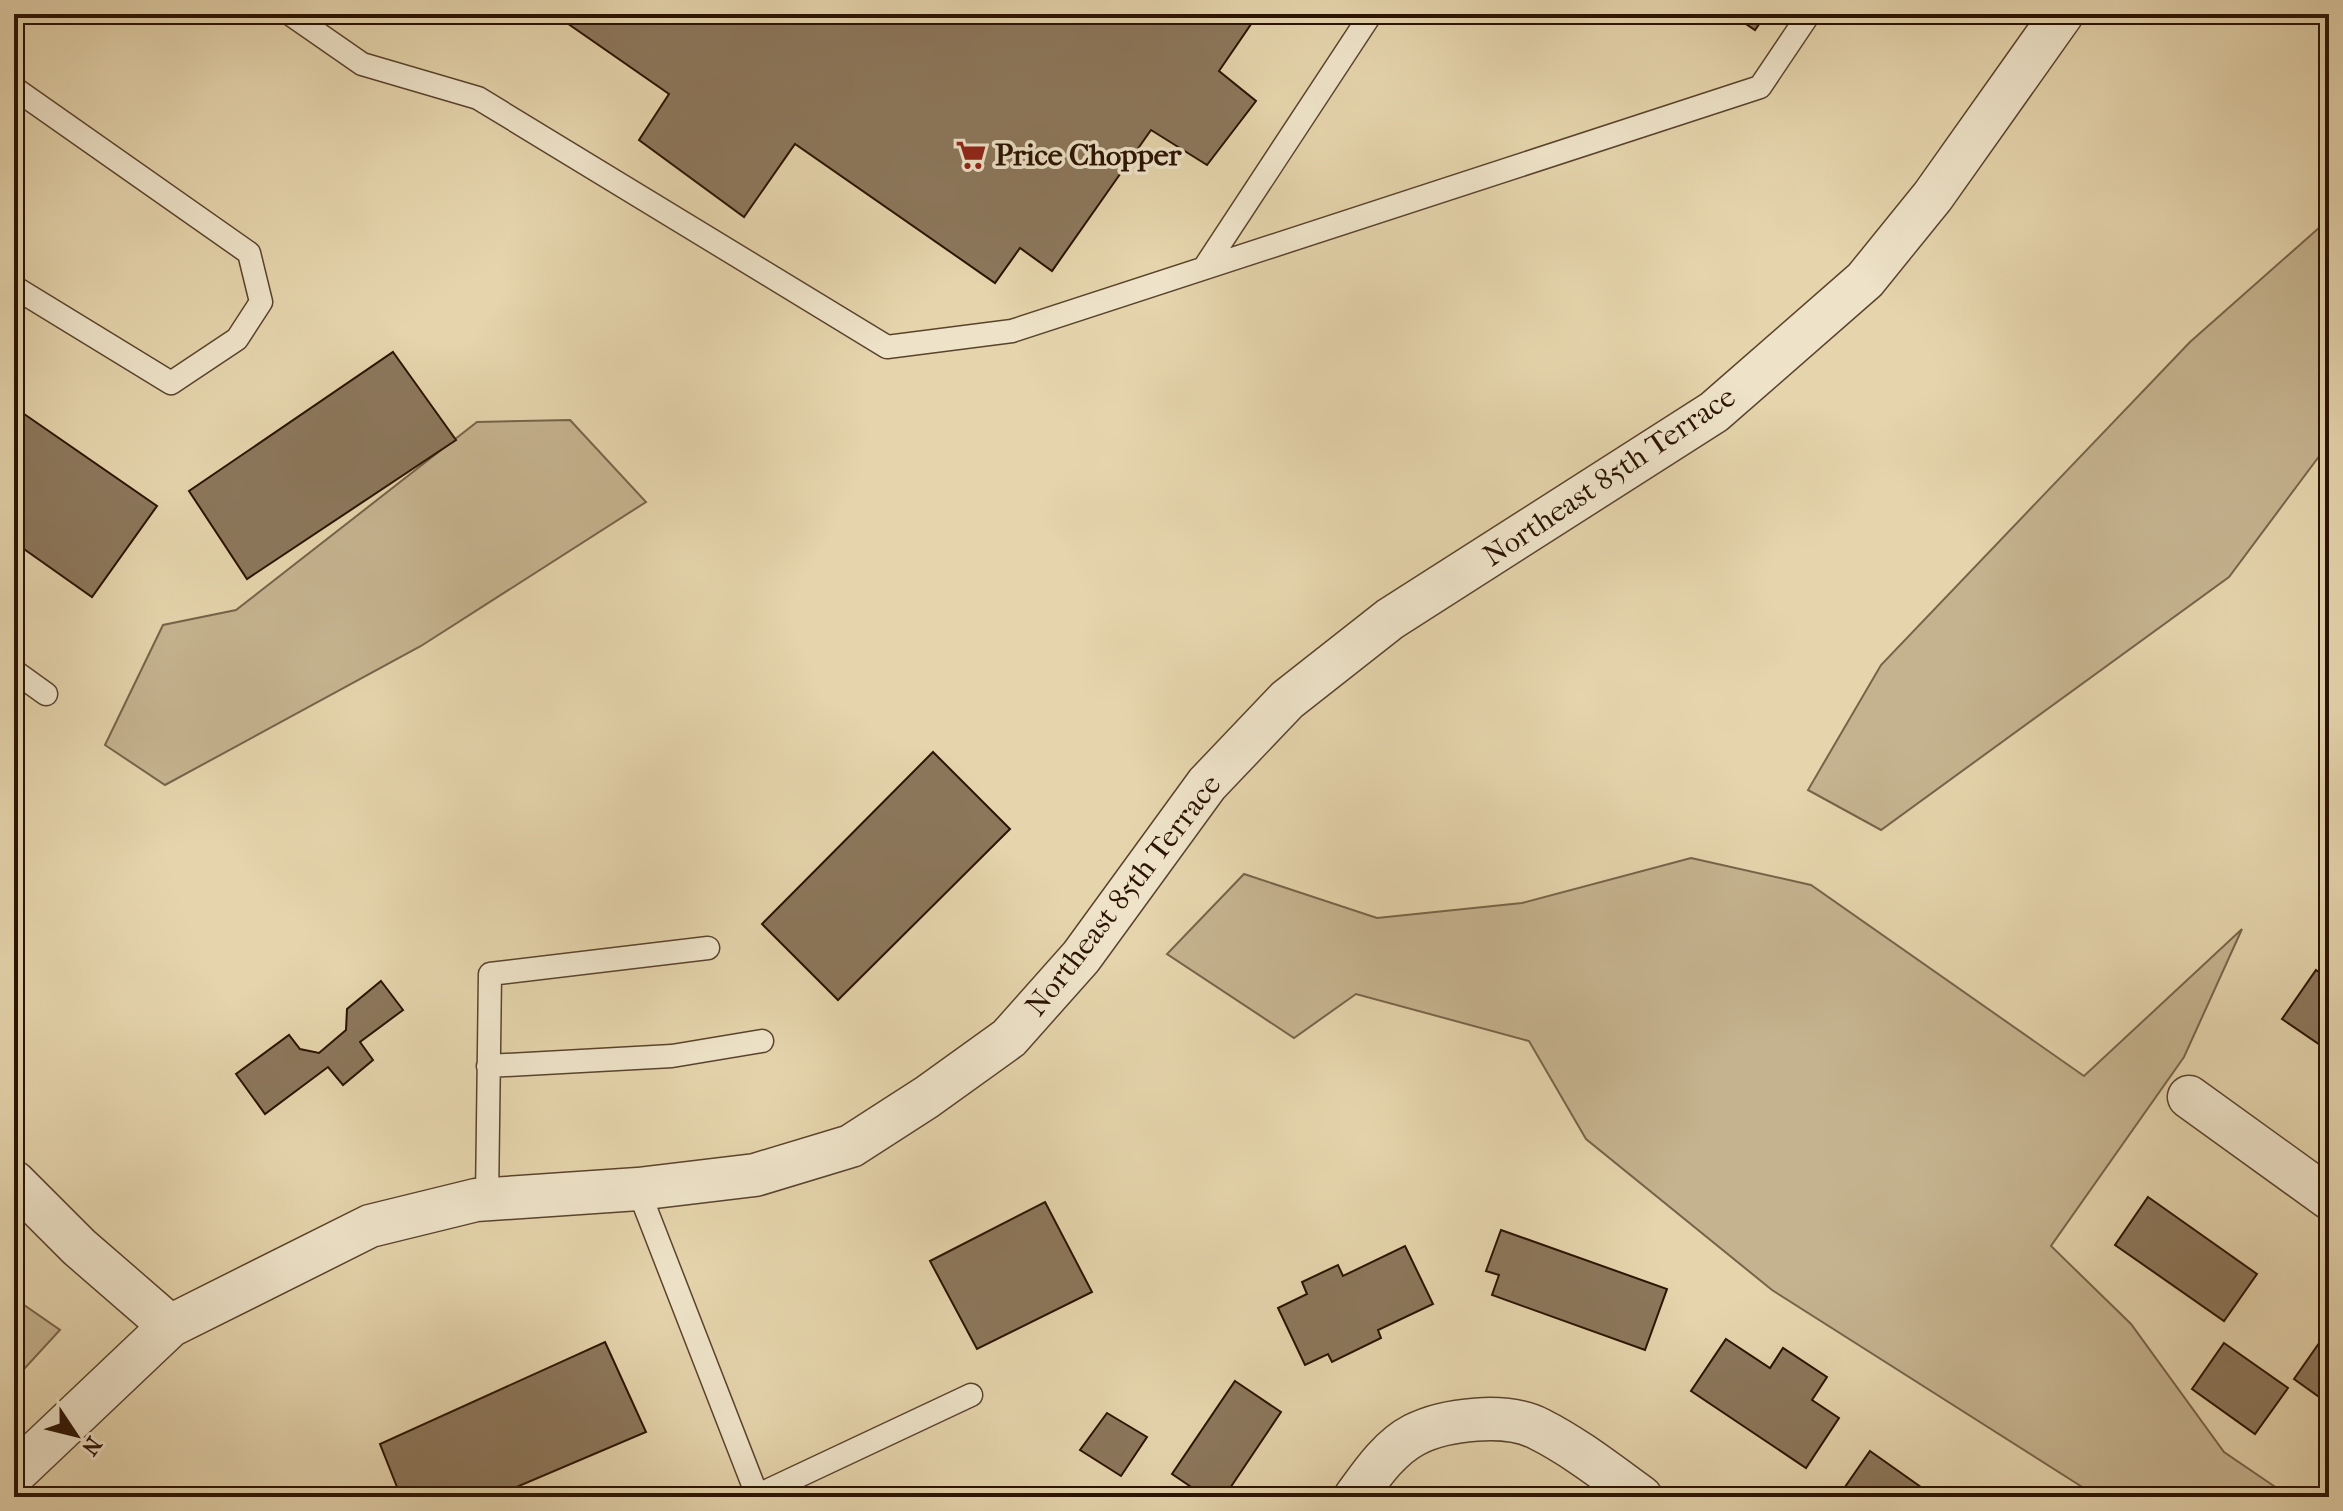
<svg xmlns="http://www.w3.org/2000/svg" width="2343" height="1511" font-family="'IM FELL French Canon',serif">
	<style>
		.green { fill: #c5b38f; stroke: #786349; stroke-width: 2 }
		.building { fill: #8c775b; stroke: #2b1303; stroke-width: 2 }
		.lines { fill: none; stroke-linecap: round; stroke-linejoin: round }
		.lane-casing { stroke: #5a432d; stroke-width: 25 }
		.street-casing { stroke: #5a432d; stroke-width: 45 }
		.lane { stroke: #eee3c9; stroke-width: 22 }
		.street { stroke: #eee3c9; stroke-width: 42 }
		.labels { text-anchor: middle; stroke-width: 7; stroke-linejoin: round; paint-order: stroke }
		.poi-label { font-size: 30px; font-weight: bold; fill: #2b1303; stroke: #eee3c9; text-anchor: start }
		.street-label { font-size: 30px; fill: #2b1303; stroke: #eee3c9 }
	</style>
	<rect width="100%" height="100%" fill="#e5d4ac"/>
	<filter id="stains"><feTurbulence type="fractalNoise" baseFrequency=".0025" numOctaves="4"/><feColorMatrix values="0 0 0 0 .2 0 0 0 0 .09 0 0 0 0 .02 0 0 0 .5 -.17"/></filter>
	<radialGradient id="worn" r=".72"><stop offset=".6" stop-color="#630" stop-opacity="0"/><stop offset="1" stop-color="#630" stop-opacity=".3"/></radialGradient>
	<path class="green" d="M2329,219V443L2229,577L1881,830L1808,790L1881,665L2190,342Z
		M570,420L646,502L421,646L165,785L105,745L163,625L236,610L477,422Z
		M1691,858L1811,885L2084,1076L2242,929L2184,1057L2051,1246L2131,1324L2224,1452L2290,1497H2098L1772,1290L1586,1139L1529,1041L1356,994L1294,1038L1167,954L1244,874L1377,918L1522,903Z
		M14,1298L60,1330L14,1380Z"/>
	<path class="building" d="M554,14H1258L1219,71L1256,101L1207,165L1151,130L1052,271L1020,248L995,283L795,144L744,217L639,140L669,94Z
		M1731,14H1766L1755,30Z
		M393,352L456,440L247,579L189,491Z
		M14,407L157,506L92,597L14,542Z
		M933,752L1010,829L838,1000L762,924Z
		M2316,970L2329,979V1051L2282,1019Z
		M381,981L403,1010L360,1042L373,1060L343,1085L328,1067L265,1114L236,1074L289,1035L300,1049L319,1053L346,1030L347,1009Z
		M2148,1197L2257,1274L2224,1321L2115,1245Z
		M1045,1202L1092,1292L977,1349L930,1261Z
		M1501,1230L1667,1289L1645,1350L1492,1295L1499,1275L1486,1271Z
		M1405,1246L1433,1304L1378,1330L1381,1338L1332,1362L1328,1354L1305,1365L1278,1308L1307,1294L1302,1282L1338,1265L1343,1276Z
		M2329,1329V1404L2294,1379Z
		M1726,1339L1770,1368L1783,1348L1827,1377L1812,1400L1839,1418L1806,1468L1691,1391Z
		M605,1342L646,1432L493,1497H401L380,1444Z
		M2224,1343L2288,1388L2255,1434L2192,1389Z
		M1235,1381L1281,1412L1224,1497H1206L1172,1474Z
		M1107,1413L1147,1437L1121,1476L1080,1450Z
		M1870,1451L1935,1497H1838Z"/>
	<g class="lines">
		<g class="lane-casing">
			<path id="lane" d="M290,14L362,64L478,98L887,347L1012,331L1760,87L1809,14
				M14,88L249,253L261,302L237,339L171,383L14,287
				M1204,268L1371,14
				M14,671L46,694
				M488,1066L672,1056L762,1041
				M638,1189L757,1495
				M487,1199L490,974L708,948
				M754,1497L971,1395"/>
		</g>
		<g class="street-casing">
			<path id="street" d="M2189,1097L2329,1198
				M14,1182L79,1247L170,1326
				M14,1474L170,1326L370,1226L476,1200L638,1189L755,1175L851,1146L927,1097L1009,1038L1081,957L1207,784L1287,700L1390,619L1714,412L1865,280L1933,196L2062,14
				M1355,1497C1371,1475 1389,1448 1414,1435C1445,1419 1507,1412 1539,1429C1575,1447 1609,1474 1641,1497"/>
		</g>
		<use href="#lane" class="lane"/>
		<use href="#street" class="street"/>
	</g>
	<defs>
		<g id="supermarket-bare" transform="scale(2.4)"><path d="M-6-5.5h2.5l.6 2H6L4.5 2H-2.5L-4.4-4H-6ZM-1.5 3.2a1.3 1.3 0 1 0 .1 0ZM3 3.2a1.3 1.3 0 1 0 .1 0Z" fill="#8f2418" stroke="#eee3c9" stroke-width="2.5" paint-order="stroke"/></g>
	</defs>
	<g fill-rule="evenodd">
		<use href="#supermarket-bare" x="971" y="155"/>
	</g>
	<g class="labels">
		<g class="poi-label">
			<text x="995" y="165">Price Chopper</text>
		</g>
		<g class="street-label">
			<text transform="translate(1609 476) rotate(-34)" y="10">Northeast 85th Terrace</text>
			<text transform="translate(1123 895) rotate(-52)" y="10">Northeast 85th Terrace</text>
		</g>
	</g>
	<rect width="2343" height="1511" fill="none" stroke="#e5d4ac" stroke-width="48"/>
	<rect x="16" y="16" width="2311" height="1479" fill="none" stroke="#2b1303" stroke-width="4"/>
	<rect x="24" y="24" width="2295" height="1463" fill="none" stroke="#2b1303" stroke-width="2"/>
	<g transform="translate(76 1435) rotate(125)" stroke="#eee3c9" stroke-width="6" paint-order="stroke">
	<path d="M0-6L14 30L0 20L-14 30Z" fill="#2b1303"/>
	<text y="-12" font-size="22" font-weight="bold" text-anchor="middle" fill="#2b1303">N</text>
	</g>
	<rect width="100%" height="100%" filter="url(#stains)"/>
	<rect width="100%" height="100%" fill="url(#worn)"/>
</svg>
